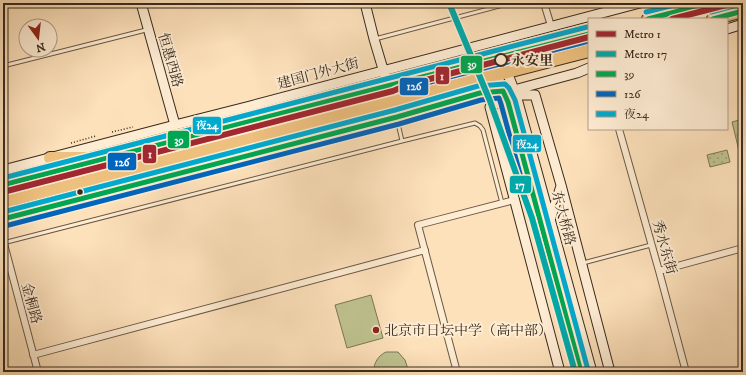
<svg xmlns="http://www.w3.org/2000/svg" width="746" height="375" font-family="'IM FELL DW Pica','Noto Serif SC',serif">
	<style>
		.grass { fill: url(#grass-dots); stroke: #7c7656 }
		.park { fill: url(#park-tufts); stroke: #7c7656 }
		.pitch { fill: #bfc390; stroke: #7c7656 }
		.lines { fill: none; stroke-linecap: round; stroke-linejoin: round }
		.lane-casing { stroke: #695844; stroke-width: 5 }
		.street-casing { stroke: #695844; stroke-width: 8 }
		.secondary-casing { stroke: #382a1d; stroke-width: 11 }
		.highway-casing { stroke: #382a1d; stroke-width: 14 }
		.path { stroke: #382a1d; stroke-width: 1.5; stroke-dasharray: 1 2; stroke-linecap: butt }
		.lane { stroke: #feecd3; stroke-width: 3 }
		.street { stroke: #feecd3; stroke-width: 6 }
		.secondary { stroke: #feecd3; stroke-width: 9 }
		.highway { stroke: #eec07e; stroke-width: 12 }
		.bus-1-casing { stroke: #feecd3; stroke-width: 8 }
		.bus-2-casing { stroke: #feecd3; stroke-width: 8 }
		.bus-3-casing { stroke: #feecd3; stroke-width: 8 }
		.bus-1 { stroke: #00a651; stroke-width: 5 }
		.bus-2 { stroke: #0065bd; stroke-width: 5 }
		.bus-3 { stroke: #00a9ce; stroke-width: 5 }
		.metro-1-casing { stroke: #feecd3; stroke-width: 9 }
		.metro-2-casing { stroke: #feecd3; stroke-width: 9 }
		.metro-1 { stroke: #a12830; stroke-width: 6 }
		.metro-2 { stroke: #00a9a9; stroke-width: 6 }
		.stop-dot { fill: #feecd3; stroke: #382a1d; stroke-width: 2 }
		.bus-dot { fill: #382a1d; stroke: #feecd3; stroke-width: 1.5 }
		.poi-dot { fill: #8f2418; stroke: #feecd3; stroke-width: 1.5 }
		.labels { text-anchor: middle; stroke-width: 4; stroke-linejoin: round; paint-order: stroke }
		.street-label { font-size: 14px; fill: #382a1d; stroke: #feecd3 }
		.stop-label { font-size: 14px; font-weight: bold; fill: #382a1d; stroke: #feecd3; text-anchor: start }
		.poi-label { font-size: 14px; fill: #382a1d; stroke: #feecd3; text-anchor: start }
		.line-badge { stroke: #feecd3; stroke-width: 1.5 }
		.badge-label { font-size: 11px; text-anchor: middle; font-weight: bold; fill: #fff }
	</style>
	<defs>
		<pattern id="grass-dots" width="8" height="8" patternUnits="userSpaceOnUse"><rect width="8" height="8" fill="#bfc390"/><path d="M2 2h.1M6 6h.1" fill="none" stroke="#9c9f75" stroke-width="1.8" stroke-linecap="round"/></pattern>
		<pattern id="park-tufts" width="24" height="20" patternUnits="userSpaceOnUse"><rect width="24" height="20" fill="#bfc390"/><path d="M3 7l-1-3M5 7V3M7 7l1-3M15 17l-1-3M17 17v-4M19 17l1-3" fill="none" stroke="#9c9f75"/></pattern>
	</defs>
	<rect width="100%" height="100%" fill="#fde1bb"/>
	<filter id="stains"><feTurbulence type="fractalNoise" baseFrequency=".005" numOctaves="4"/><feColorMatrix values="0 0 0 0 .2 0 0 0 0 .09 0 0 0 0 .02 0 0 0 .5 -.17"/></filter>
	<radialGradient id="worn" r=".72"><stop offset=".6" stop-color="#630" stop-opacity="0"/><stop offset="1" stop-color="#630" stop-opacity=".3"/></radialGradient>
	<path class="grass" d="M727,150L730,162L710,167L707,155Z"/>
	<path class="park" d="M743,119V167L732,122Z"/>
	<path class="pitch" d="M371,295L383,338L347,348L335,305Z
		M386,352H398L405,360L409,372H374C373,363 379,355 386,352Z"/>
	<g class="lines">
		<g class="lane-casing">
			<path id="lane" d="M375,39L511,3
				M3,66L146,30
				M402,141L475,123L480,126L483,130L502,203
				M3,243L402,141L397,119
				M583,263L651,245"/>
		</g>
		<g class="street-casing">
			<path id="street" d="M544,3L551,26
				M619,129L659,271L686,372
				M3,240L38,372
				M659,271L743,248
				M33,355L425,250
				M122,372H126
				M457,372L418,225L514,200"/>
		</g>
		<g class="secondary-casing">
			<path id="secondary" d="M141,3L175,125
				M365,3L374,39L388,86
				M727,29L743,24
				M503,57L507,72L516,95L592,372
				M493,60L497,75L508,102L581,372
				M516,95H535L561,185L610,372
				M507,98L490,107L560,372
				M3,170L175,125L250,106L640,3
				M3,219L397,117L480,93L514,90L577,73L589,68
				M550,220L561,186"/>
		</g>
		<g class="highway-casing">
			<path id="highway" d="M648,19L710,3
				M713,19L743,11
				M50,158H89
				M157,178L187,157
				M3,185L589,34
				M3,202L589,51
				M3,209L24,214"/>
		</g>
		<path class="path" d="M112,132L133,127
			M71,143L96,136"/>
		<use href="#lane" class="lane"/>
		<use href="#street" class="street"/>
		<use href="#secondary" class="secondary"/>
		<use href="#highway" class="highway"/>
		<g class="bus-1-casing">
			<path id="bus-1" d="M648,19L710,3
				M713,19L743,11
				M3,185L589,34
				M3,219L397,117L480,93L503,91L508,102L581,372"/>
		</g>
		<g class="bus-2-casing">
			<path id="bus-2" d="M676,19L712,10
				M5,192L589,41
				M5,226L399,124L481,100L499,98L501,104L574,372"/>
		</g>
		<g class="bus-3-casing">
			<path id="bus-3" d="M646,12L682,3
				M711,12L741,4
				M3,178L587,27
				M3,212L395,110L478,86L505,84L509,88L515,100L588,370"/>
		</g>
		<use href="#bus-1" class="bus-1"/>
		<use href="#bus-2" class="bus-2"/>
		<use href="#bus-3" class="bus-3"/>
		<g class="metro-1-casing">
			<path id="metro-1" d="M672,19L734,3
				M3,192L393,91L407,85L589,37"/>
		</g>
		<g class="metro-2-casing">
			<path id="metro-2" d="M449,3L490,101L532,218L575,372"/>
		</g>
		<use href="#metro-1" class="metro-1"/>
		<use href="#metro-2" class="metro-2"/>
	</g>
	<circle class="stop-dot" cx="501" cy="60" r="6"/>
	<circle class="bus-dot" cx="80" cy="192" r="3.5"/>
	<circle class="poi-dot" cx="376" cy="330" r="4"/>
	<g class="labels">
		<g class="street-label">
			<text transform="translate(171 60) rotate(74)" y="5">恒惠西路</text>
			<text transform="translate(318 73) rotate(-15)" y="5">建国门外大街</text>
			<text transform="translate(564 218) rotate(75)" y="5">东大桥路</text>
			<text transform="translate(665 247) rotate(74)" y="5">秀水东街</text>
			<text transform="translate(32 303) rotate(75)" y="5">金桐路</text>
		</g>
		<g class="stop-label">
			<text x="511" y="65">永安里</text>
		</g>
		<g class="poi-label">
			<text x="384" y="335">北京市日坛中学（高中部）</text>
		</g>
	</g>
	<g class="line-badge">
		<rect x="460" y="55" width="23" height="19" rx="4" fill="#00a651"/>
		<rect x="435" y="66" width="15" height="19" rx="4" fill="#a12830"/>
		<rect x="399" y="77" width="30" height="19" rx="4" fill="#0065bd"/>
		<rect x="192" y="116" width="30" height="19" rx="4" fill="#00a9ce"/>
		<rect x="167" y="130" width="23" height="19" rx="4" fill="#00a651"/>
		<rect x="512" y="134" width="30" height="19" rx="4" fill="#00a9ce"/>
		<rect x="142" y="144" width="15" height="20" rx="4" fill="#a12830"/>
		<rect x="107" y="152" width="30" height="19" rx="4" fill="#0065bd"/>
		<rect x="509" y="175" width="23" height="19" rx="4" fill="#00a9a9"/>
	</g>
	<g class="badge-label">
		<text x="472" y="68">39</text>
		<text x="442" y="80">1</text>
		<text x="414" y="90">126</text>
		<text x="207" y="129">夜24</text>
		<text x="179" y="144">39</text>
		<text x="527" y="148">夜24</text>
		<text x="150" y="158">1</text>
		<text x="122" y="166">126</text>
		<text x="520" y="189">17</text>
	</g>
	<rect width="746" height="375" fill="none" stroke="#fde1bb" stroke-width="16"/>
	<rect x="4" y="4" width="738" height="367" fill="none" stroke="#382a1d" stroke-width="2"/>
	<rect x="8" y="8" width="730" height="359" fill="none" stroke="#382a1d"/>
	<rect x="588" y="18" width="140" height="112" fill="#feecd3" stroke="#af9e8a"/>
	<rect x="596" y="31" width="20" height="6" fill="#a12830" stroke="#af9e8a"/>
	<text x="624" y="38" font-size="12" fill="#382a1d">Metro 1</text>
	<rect x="596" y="51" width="20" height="6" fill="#00a9a9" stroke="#af9e8a"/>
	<text x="624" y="58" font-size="12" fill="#382a1d">Metro 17</text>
	<rect x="596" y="71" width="20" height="6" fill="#00a651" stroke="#af9e8a"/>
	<text x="624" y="78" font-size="12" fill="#382a1d">39</text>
	<rect x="596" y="91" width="20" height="6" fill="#0065bd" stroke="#af9e8a"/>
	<text x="624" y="98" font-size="12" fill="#382a1d">126</text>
	<rect x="596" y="111" width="20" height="6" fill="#00a9ce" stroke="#af9e8a"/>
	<text x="624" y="118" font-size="12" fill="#382a1d">夜24</text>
	<g transform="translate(38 38) rotate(165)"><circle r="19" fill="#feecd3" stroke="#af9e8a"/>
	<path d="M0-3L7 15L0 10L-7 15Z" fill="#8f2418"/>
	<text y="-6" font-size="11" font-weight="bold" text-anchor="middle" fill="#382a1d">N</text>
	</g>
	<rect width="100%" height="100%" filter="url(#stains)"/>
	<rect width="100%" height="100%" fill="url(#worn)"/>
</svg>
